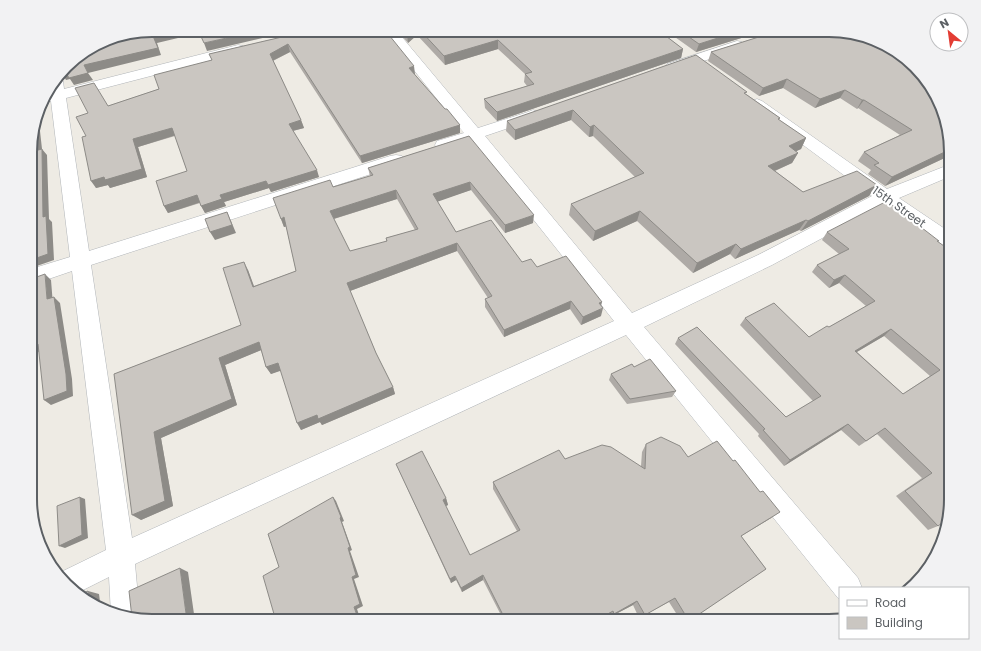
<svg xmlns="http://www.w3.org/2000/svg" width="981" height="651" font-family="Poppins,sans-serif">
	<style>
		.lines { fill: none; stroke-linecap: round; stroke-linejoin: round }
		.street-casing { stroke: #b1b5b9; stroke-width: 1 }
		.street { fill: #fff; fill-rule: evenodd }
		.wall { fill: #aeaaa6; fill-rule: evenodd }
		.shaded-wall { fill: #8d8b87 }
		.building { fill: #cac6c1; stroke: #8d8b87; fill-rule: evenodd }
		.labels { text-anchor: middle; stroke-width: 4; stroke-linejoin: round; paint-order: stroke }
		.far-street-label { font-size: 12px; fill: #5c6064; stroke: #fff }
		.rim { fill: none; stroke: #5c6064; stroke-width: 2 }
	</style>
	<rect width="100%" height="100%" fill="#eeebe4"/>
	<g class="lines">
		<g class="street-casing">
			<path id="street" d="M382,30H396L478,128L528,112L533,110L538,112L541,115L538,118L485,136L632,313L758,255L872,196L752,107L749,104L752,101L757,99L762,101L887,189L951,164V176L899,198L951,233V250L944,248L884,205L772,265L644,327L858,578L862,588H840V599L838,598L626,335L135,564L140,619L111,614L109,577L77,593L59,573L106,550L72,271L31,285V269L70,257L51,101L41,103L46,94L50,93V89L59,77L63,81L64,89L238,45L243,46L245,49L243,52L66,98L89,251L390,156L396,155L402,156L404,160L402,164L91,265L132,538L614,321L471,141L443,150L437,149L435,145L437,141L464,133Z
				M737,41L742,42L744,45L742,48L677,70L672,71L667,70L665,67L667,64Z"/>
		</g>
		<use href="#street" class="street"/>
	</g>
	<path class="wall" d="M312,30L415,74H414L445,109L460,125V133L362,163L290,52L273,61L301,120L304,128L293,131L319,177L271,192L269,188L224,202L226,206L205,213L200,203L168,213L164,206L187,171L175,136L138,147L147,177L110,188L108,185L96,188L86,136L108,106L159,89L212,60L209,54Z
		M397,30H658L683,49L681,58L497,121L485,108L484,99L527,86L524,82L525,74L498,49L445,65L417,35L408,43Z
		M665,30H767L696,52Z
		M781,30L951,145V155L885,186L868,174L871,170L858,161L864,152L900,135L858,108L857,109L840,98L815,108L783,88L759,96L708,61L711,52Z
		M696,55L746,94L780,118L779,120L806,138L801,149L796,151L798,153L792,163L775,171L803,192L877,185L869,196L801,231L799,230L735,259L730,254L693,273L637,221L593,241L569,215L571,204L635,177L593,136L589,137L571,120L515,140L506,131L507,121Z
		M469,136L533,223L505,233L471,190L437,201L456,232L522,262L537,267L601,306V316L581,325L570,309L504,337L485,307V299L488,298L457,251L350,291L376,353L393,387L395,394L322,425L320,422L301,430L281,370L271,374L266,367L261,350L225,365L237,405L161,438L173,506L141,520L114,374L241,325L248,270L254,286L296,271L286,226L284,227L281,219L333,187L370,176L368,168ZM397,199L415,230L386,238V242L350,251L334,219Z
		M827,232L938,242L951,251L938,526L928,530L896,496L922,478L877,434L859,446L841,430L784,466L758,436L759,434L675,344L678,338L786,417L813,401L740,325L745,318L809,337L829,327L866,306L839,283L829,288L812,272L817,265L839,254L822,240ZM884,336L930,376L903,394L857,352Z
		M634,367L676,391L672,397L627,404L609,380L611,374Z
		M646,444L688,457L771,518L741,536L766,569L689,621H681L669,602L639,618L633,605L610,617L608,614L598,621H504L483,580L462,592L456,580L451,583L396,464L446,498L448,505L445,506L470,555L517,531L493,489V482L565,459L641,466L642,452Z
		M777,614L782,621H764L769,617Z"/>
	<path class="shaded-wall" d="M178,30H197L199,33L157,43L161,55L88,73L93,80L74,85L70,79L66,80L62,73L63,72L84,65L153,36Z
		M263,30H297L207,51L204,43Z
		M412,30H417V35L408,43L407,34Z
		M743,30H767L696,52L699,44Z
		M498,40V49L445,65L444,56Z
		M288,44L290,52L272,61L270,54Z
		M683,49L681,58L497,121V112Z
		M414,66L415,74L410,75L409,68Z
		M787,79L783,88L759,96L763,88Z
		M845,90L840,98L815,108L820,99Z
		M862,100H864L858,108L857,109Z
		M573,110L571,120L515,140V130Z
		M301,120L304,128L292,131L289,124Z
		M36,124L40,131L42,149L47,155L49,219L52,222L54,260L31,268L38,150Z
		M460,125V133L362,163L360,156Z
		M594,125L593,136L589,137L590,127Z
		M172,128L176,135L138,147L147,177L110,188L108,185L96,188L91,181L133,139Z
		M806,138L801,149L784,157L789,146Z
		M951,149V155L885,186L892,177Z
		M798,153L792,163L763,176L768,166Z
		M317,170L319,177L271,192L269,188L224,202L226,206L205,213L201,206L220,195L266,181Z
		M470,182L471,190L434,203L433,194Z
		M877,185L869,196L801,231L808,221Z
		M396,190L397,199L333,219L330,211Z
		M197,195L201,202L168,213L164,206Z
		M640,211L637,221L593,241L595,231Z
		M227,212L231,221L236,233L215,240L210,232Z
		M534,215L533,223L505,233V225Z
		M284,217L288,226L284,227L281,219Z
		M806,220L799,230L735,259L741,249Z
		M457,243V251L350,291L347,283Z
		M736,244L730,254L693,273L697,263Z
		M244,262L248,270L257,295L253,287Z
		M45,274L51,280L53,305L47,299Z
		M845,275L839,283L829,288L834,280Z
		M54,297L60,303L72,379L73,396L51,405L44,400Z
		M571,301L570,309L504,337V330Z
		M602,302L600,310L603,308L601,316L581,325L583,317L599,303Z
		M891,329L884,336L848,357L855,351Z
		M259,342L264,349L225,365L237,405L161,438L173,506L141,520L132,515L154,432L219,358Z
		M38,344L45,349L31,355V347Z
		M278,363L283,370L271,374L266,367Z
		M393,387L395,394L322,425L320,422L301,430L297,423L317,415Z
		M848,424L841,430L784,466L790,460Z
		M80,497L85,499L88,538L65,548L59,546Z
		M333,497L336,501L344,521L342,522L352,550L350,551L359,577L354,579L363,606L357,609L361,621H359L354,607L352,577L348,548Z
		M446,498L448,505L444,507L443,500Z
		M780,512L771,518L733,541L741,536Z
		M180,568L188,572L195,621H187Z
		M483,575V580L462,592L461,588Z
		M455,576L456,580L451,583L450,579Z
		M88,591L99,594L101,609L90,603Z
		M637,601L633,605L610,617L614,614Z"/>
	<path class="building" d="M152,30H178L153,36L158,48L84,65L88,73L69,78L65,71L63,72L72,61L106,39Z
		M198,30H263L204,43Z
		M312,30H385L414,66L409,68L445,109H447L460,125L360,156L288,44L270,54L301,120L289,124L317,170L268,185L266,181L220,195L222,199L201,206L197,195L164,206L156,181L187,171L172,128L133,139L142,169L105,180L104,177L91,181L82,137L86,136L76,117L88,113L75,88L94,83L108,106L159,89L154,75L212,60L209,54Z
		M404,30H412L407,34Z
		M420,30H635L638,31L646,30H658L683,49L497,112L484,99L534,84L525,74L532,72L498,40L444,56Z
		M679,30H743L699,44Z
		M781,30H829L868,36L897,51L935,91L951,145V149L892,177L874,165L879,163L864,152L912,130L864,100H862L845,90L820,99L787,79L763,88L711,52Z
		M696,55L747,92L744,93L780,118L778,119L806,138L789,146L798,153L768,166L803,192L857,171L877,185L808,221L806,220L741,249L736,244L697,263L640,211L595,231L571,204L644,173L594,125L590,127L573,110L515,130L507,121Z
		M36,124L38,150L42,149L43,217L46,216L48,254L31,260V137L35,125Z
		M469,136L534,215L505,225L470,182L433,194L456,232L491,220L522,262L531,259L537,267L566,256L602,302L599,303L603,308L583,317L571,301L504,330L485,299L492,296L457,243L347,283L376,353L393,387L318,419L317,415L297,423L278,363L266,367L259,342L219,358L232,399L154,432L165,501L132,515L114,374L241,325L223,268L244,262L253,287L296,271L284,217L281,219L273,198L330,180L333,187L373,175L368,168ZM396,190L418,229L386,238L387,241L350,251L330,211Z
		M887,201L939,241H937L951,251V506L946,520L938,526L905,491L932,473L885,428L866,441L848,424L790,460L763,430L765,429L678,338L697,327L786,417L821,396L745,318L774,303L809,337L827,326L829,327L875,301L845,275L834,280L817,265L849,249L827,232ZM891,329L940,370L903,394L855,351Z
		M227,212L232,225L210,232L205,219Z
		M45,274L47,299L54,297L66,374L67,391L44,400L38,344L31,347V279Z
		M650,359L676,391L630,399L611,374L632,364L634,367Z
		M661,437L680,446L688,457L717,441L733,461L735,460L760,492L763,491L780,512L741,536L766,569L689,621L675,598L645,615L637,601L614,614L613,611L597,620L596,618L592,621H506L483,575L461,588L455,576L450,579L396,464L422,451L446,498L443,500L470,555L520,530L493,482L559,450L565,459L602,445L611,447L645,469L646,444Z
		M80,497L82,535L59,546L57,506Z
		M333,497L341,517L340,518L350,547L348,548L356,575L352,577L360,604L354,607L359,621H276L263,576L279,567L268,534Z
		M180,568L187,621H152L132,618L129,591Z
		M88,591L90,603L84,600L79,595Z
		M777,614L782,621H768Z"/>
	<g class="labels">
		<g class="far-street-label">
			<text transform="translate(899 207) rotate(35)" y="4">15th Street</text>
		</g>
	</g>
	<path d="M0 0H981V651H0ZM152 37H829A115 115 0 0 1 944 152V499A115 115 0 0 1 829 614H152A115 115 0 0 1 37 499V152A115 115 0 0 1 152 37Z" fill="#f2f2f3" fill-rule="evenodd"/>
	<path class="rim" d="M152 37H829A115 115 0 0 1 944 152V499A115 115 0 0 1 829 614H152A115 115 0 0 1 37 499V152A115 115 0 0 1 152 37Z"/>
	<rect x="839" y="587" width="130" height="52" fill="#ffffff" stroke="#bebfc1"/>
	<rect x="847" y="600" width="20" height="6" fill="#ffffff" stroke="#bebfc1"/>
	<text x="875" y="607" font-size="12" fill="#5c6064">Road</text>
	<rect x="847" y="617" width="20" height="12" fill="#cac6c1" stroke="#bebfc1"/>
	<text x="875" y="627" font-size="12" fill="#5c6064">Building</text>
	<g transform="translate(949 32) rotate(331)"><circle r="19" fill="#ffffff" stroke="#bebfc1"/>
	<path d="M0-3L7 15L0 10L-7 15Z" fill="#e33d34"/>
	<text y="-6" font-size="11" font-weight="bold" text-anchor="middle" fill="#5c6064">N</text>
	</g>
</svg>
